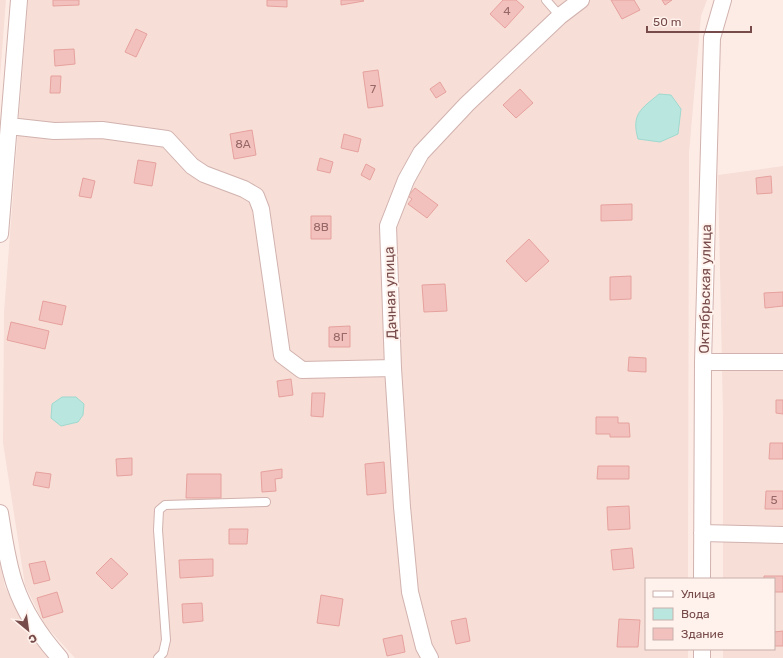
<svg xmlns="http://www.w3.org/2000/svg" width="783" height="658" font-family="Rubik,sans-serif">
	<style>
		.residential { fill: #f7ded7 }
		.water { fill: #b9e7df; stroke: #9fd9cf }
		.building { fill: #f3c1bd; stroke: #e6a19d }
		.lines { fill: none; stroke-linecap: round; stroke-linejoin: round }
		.lane-casing { stroke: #d1b2ae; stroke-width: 10 }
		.street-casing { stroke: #d1b2ae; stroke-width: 18 }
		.lane { stroke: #fff; stroke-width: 8 }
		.street { stroke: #fff; stroke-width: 16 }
		.labels { text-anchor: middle; stroke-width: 4; stroke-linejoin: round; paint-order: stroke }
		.number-label { font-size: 12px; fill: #966867 }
		.street-label { font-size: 14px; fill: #774b4a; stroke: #fff2ec }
	</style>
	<rect width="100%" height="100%" fill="#fdece6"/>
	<path class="residential" d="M0,0H6L0,77Z
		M28,0H707L701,16L689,153L688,579H646V649H688V658H75L44,624L25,585L3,443L4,312Z
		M783,166V658H723V649H774V579H723V416L718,175Z
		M0,563L5,587L32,636L51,658H0Z"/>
	<path class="water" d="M659,94L671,95L681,109L678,134L660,142L638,139C631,114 641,109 659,94Z
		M62,397H76L84,404L83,415L78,422L61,426L51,418L52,404Z"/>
	<path class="building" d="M53,0H79V5L53,6Z
		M267,0H287V7L267,6Z
		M341,0H363L364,1L341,5Z
		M503,0H516L524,7L505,28L490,14Z
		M611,0H634L640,10L622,19Z
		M662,0H672L665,5Z
		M136,29L147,34L136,57L125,52Z
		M74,49L75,64L55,66L54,50Z
		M378,70L383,106L368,108L363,72Z
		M51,76H61L60,93H50Z
		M440,82L446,92L436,98L430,89Z
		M520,89L533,103L516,118L503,105Z
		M252,130L256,155L234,159L230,134Z
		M344,134L361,139L358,152L341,148Z
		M320,158L333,162L330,173L317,170Z
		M138,160L156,163L152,186L134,183Z
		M366,164L375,169L370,180L361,175Z
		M771,176L772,193L757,194L756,178Z
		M83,178L95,181L91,198L79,196Z
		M415,188L438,205L427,218L408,204L412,199L408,196Z
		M632,204V220L601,221V205Z
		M311,216H331V239H311Z
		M529,239L549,261L526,282L506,261Z
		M631,276V299L610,300V277Z
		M445,284L447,311L424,312L422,285Z
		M783,292V306L765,308L764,293Z
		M43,301L66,306L62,325L39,320Z
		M11,322L49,331L45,349L7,340Z
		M350,326V347H329V327Z
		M629,357L646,358V372L628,371Z
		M291,379L293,395L279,397L277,381Z
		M312,393H325L323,417L311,416Z
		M776,400H783V414L776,413Z
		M596,417H618V423H629L630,437H610V434H596Z
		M770,443H783V459H769Z
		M132,458V475L117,476L116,459Z
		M384,462L386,493L367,495L365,464Z
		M598,466H629V479H597Z
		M282,469V478L275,479L276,491L262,492L261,472Z
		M36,472L51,474L49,488L33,485Z
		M187,474H221V498H186Z
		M766,491H783V509H765Z
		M629,506L630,529L608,530L607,507Z
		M229,529H248L247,544H229Z
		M632,548L634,568L613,570L611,550Z
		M111,558L128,574L112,589L96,573Z
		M213,559V576L180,578L179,560Z
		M45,561L50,580L34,584L29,564Z
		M764,576H783V592H774V579H764Z
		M57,592L63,612L43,618L37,598Z
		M321,595L343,599L339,626L317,623Z
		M202,603L203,621L183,623L182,604Z
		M466,618L470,641L456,644L451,621Z
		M619,619L640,620L638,647H617Z
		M783,631V646H774V632Z
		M402,635L405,652L387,656L383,639Z"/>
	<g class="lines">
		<g class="lane-casing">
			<path id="lane" d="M546,0L560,16
				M158,658L163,653L166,640L158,530L159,510L165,505L266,502"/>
		</g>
		<g class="street-casing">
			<path id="street" d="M9,126L54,131L102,130L167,139L192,166L204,174L244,189L256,196L261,209L282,355L302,370L393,368
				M0,234L19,0
				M703,362H783
				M0,513C4,537 7,562 15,585C24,611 42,638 60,658
				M702,533L783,535
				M702,579L703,362L712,38L723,0
				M430,658L424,647L410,592L402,507L393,368L388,226L406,180L421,153L467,104L560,16L581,0
				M702,658V649"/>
		</g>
		<use href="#lane" class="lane"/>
		<use href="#street" class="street"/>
	</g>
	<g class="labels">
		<g class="number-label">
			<text x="507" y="15">4</text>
			<text x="373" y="93">7</text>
			<text x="243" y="148">8А</text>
			<text x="321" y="231">8В</text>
			<text x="340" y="341">8Г</text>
			<text x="774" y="504">5</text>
		</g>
		<g class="street-label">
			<text transform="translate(705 289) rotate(-89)" y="5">Октябрьская улица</text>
			<text transform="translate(390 293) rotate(-92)" y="5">Дачная улица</text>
		</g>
	</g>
	<rect x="645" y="578" width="130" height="72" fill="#fff2ec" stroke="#c9afab"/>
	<rect x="653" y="591" width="20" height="6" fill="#ffffff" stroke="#c9afab"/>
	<text x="681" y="598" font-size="12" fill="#774b4a">Улица</text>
	<rect x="653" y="608" width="20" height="12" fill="#b9e7df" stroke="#c9afab"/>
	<text x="681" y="618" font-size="12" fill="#774b4a">Вода</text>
	<rect x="653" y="628" width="20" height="12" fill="#f3c1bd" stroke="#c9afab"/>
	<text x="681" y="638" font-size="12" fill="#774b4a">Здание</text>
	<g transform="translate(28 630) rotate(151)" stroke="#fff2ec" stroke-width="3" paint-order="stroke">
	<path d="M0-3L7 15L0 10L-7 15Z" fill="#774b4a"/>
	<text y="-6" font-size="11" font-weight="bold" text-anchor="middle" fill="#774b4a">С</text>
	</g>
	<path d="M647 26v6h104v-6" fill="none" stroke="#774b4a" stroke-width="2"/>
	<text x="653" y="26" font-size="12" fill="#774b4a" stroke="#fff2ec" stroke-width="3" paint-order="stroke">50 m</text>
</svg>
